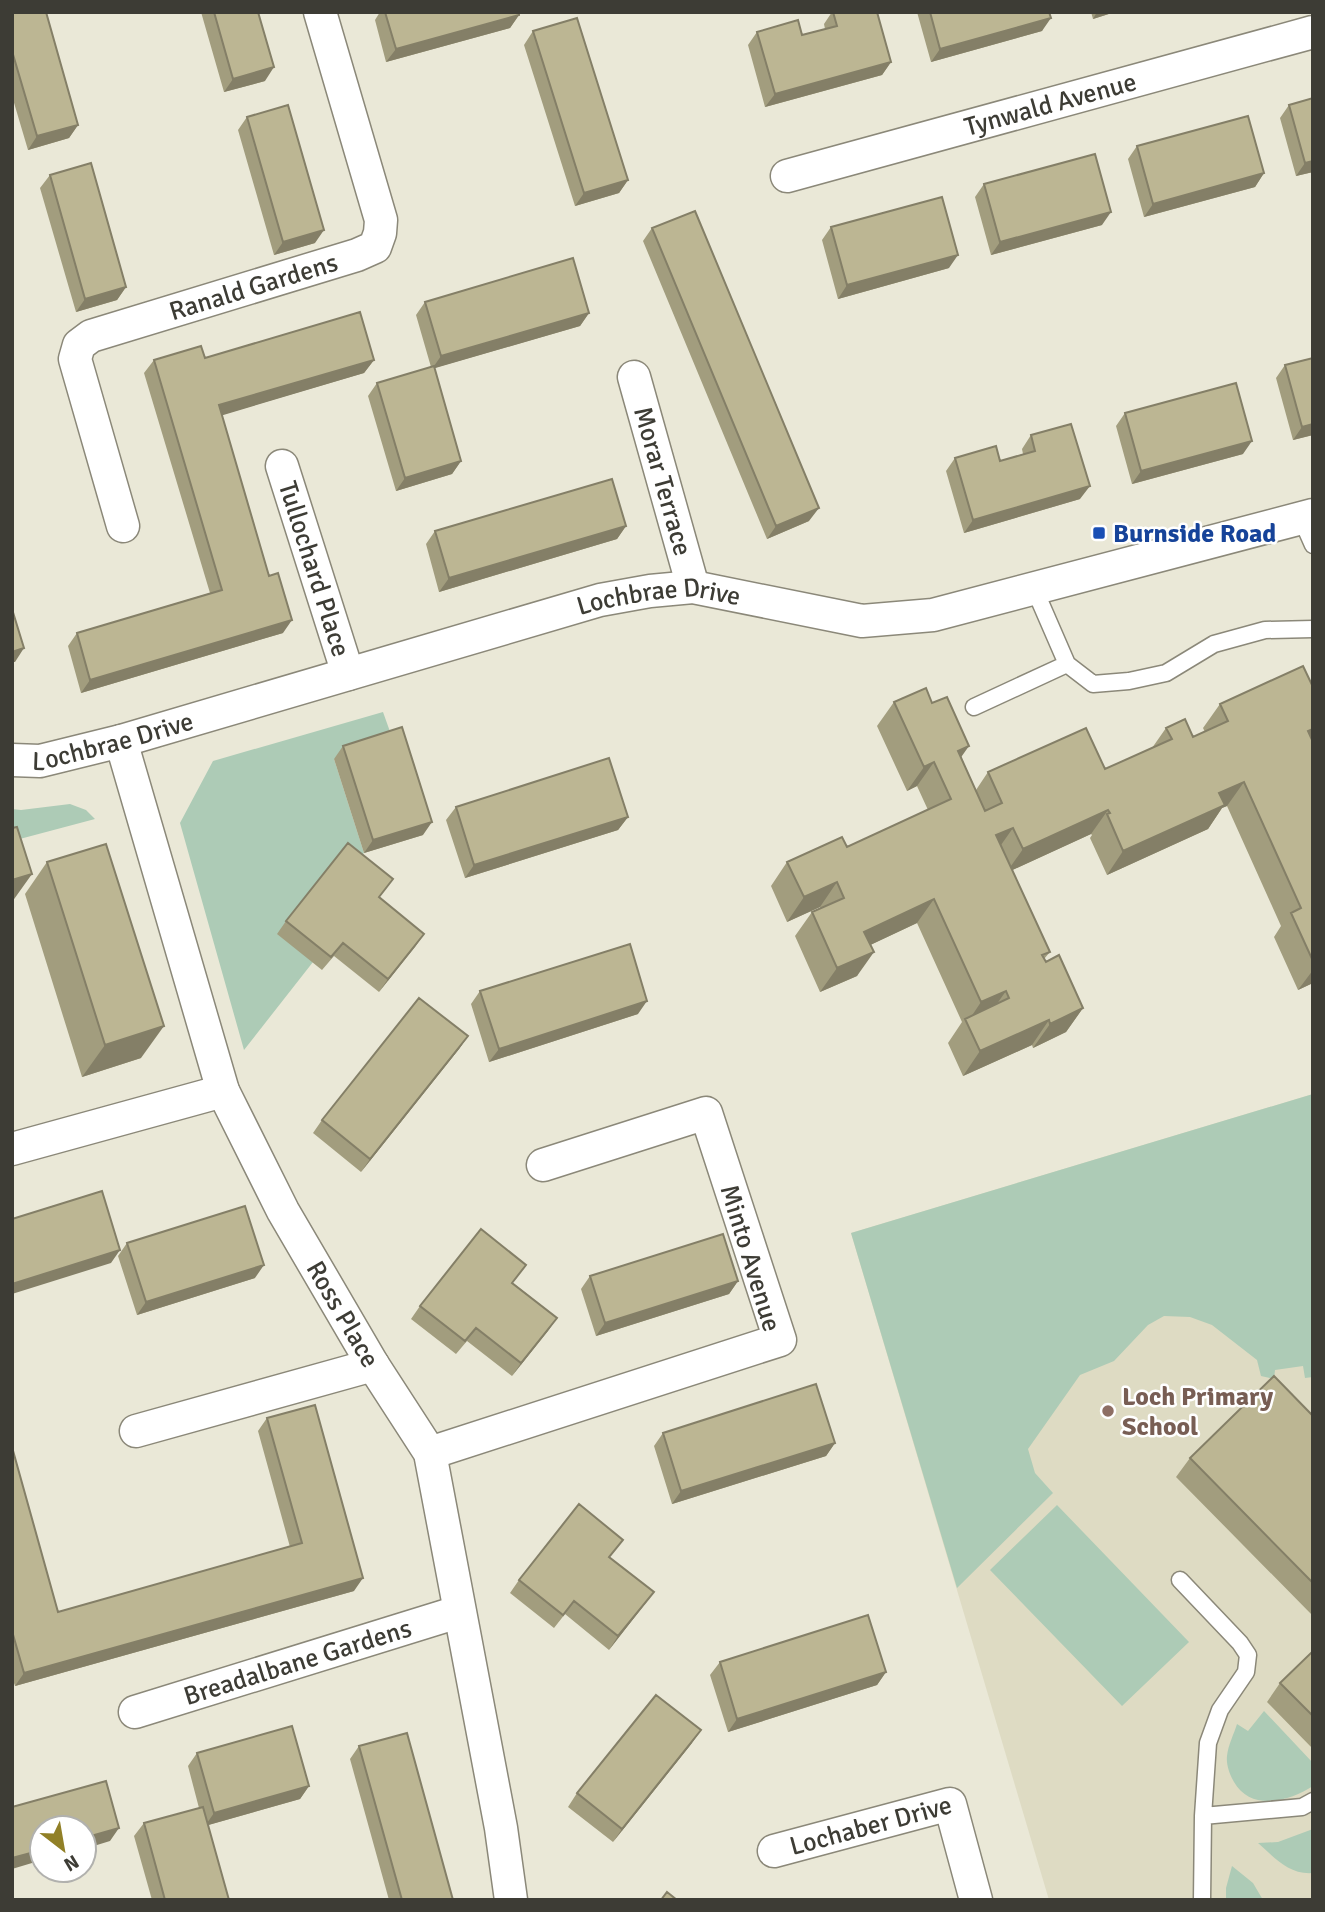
<svg xmlns="http://www.w3.org/2000/svg" width="1325" height="1912" font-family="Signika,sans-serif">
	<style>
		.built { fill: #dedbc3 }
		.green { fill: #adcbb6 }
		.lines { fill: none; stroke-linecap: round; stroke-linejoin: round }
		.service-casing { stroke: #8b8879; stroke-width: 19 }
		.minor-casing { stroke: #8b8879; stroke-width: 35 }
		.service { stroke: #fff; stroke-width: 16 }
		.minor { stroke: #fff; stroke-width: 32 }
		.wall { fill: #a29d7e }
		.shaded-wall { fill: #847f67 }
		.building { fill: #bcb693; stroke: #847f67; stroke-width: 2 }
		.transit-dot { fill: #1a4fb4; stroke: #fff; stroke-width: 2.5 }
		.education-dot { fill: #8d6e63; stroke: #fff; stroke-width: 2.5 }
		.labels { text-anchor: middle; stroke-width: 5; stroke-linejoin: round; paint-order: stroke }
		.street-label { font-size: 26px; fill: #3d3c35; stroke: #fff }
		.transit-label { font-size: 26px; font-weight: bold; fill: #164399; stroke: #fff; text-anchor: start }
		.education-label { font-size: 26px; font-weight: bold; fill: #785e54; stroke: #fff; text-anchor: start }
	</style>
	<rect width="100%" height="100%" fill="#eae8d7"/>
	<path class="built" d="M1313,1094V1900H1049L851,1233Z"/>
	<path class="green" d="M383,712L393,740L334,759L364,853L350,865L313,962L244,1050L180,823L213,761Z
		M70,804L86,810L95,819L16,840L12,826V809L21,810Z
		M1313,1094V1377L1305,1378L1303,1366L1275,1370L1274,1379L1261,1376L1257,1360L1212,1325L1190,1317L1164,1316L1148,1325L1114,1361L1080,1375L1028,1449L1035,1473L1053,1493L957,1588L851,1233Z
		M1057,1505L1189,1642L1122,1706L990,1570Z
		M1264,1711L1313,1763V1786C1290,1801 1251,1812 1234,1782C1230,1775 1226,1765 1227,1756C1228,1745 1234,1734 1237,1724L1248,1731Z
		M1313,1829V1873C1289,1875 1274,1857 1258,1843L1278,1842Z
		M1232,1866L1253,1883L1263,1900H1226V1888Z"/>
	<g class="lines">
		<g class="service-casing">
			<path id="service" d="M1301,518L1313,545
				M1034,588L1067,664L1093,684L1129,681L1166,673L1214,644L1265,630L1313,629
				M974,707L1067,664
				M1180,1580L1240,1643L1248,1655L1246,1672L1220,1710L1208,1743L1203,1816L1202,1900
				M1203,1816L1302,1807L1313,1801"/>
		</g>
		<g class="minor-casing">
			<g id="minor">
				<path id="s1" d="M787,176L1313,32"/>
				<path id="s2" d="M634,377L693,587"/>
				<path id="s3" d="M282,466L348,674"/>
				<path id="s4" d="M123,526L75,359L79,345L91,336L357,255L375,247L380,233L381,220L320,12"/>
				<path id="s5" d="M121,741L223,1091L283,1211L373,1365L430,1453L501,1828L511,1900"/>
				<path id="s6" d="M12,760L40,761L121,741L600,600L650,591L693,587L862,621L933,615L1313,515"/>
				<path d="M12,1149L223,1091"/>
				<path d="M136,1431L373,1365"/>
				<path d="M430,1453L780,1340L706,1113L543,1165"/>
				<path id="s7" d="M135,1712L458,1612"/>
				<path id="s8" d="M774,1851L950,1804L976,1900"/>
			</g>
		</g>
		<use href="#service" class="service"/>
		<use href="#minor" class="minor"/>
	</g>
	<path class="wall" d="M12,12L78,125L69,138L28,150L12,96Z
		M201,12H258L265,81L224,92Z
		M380,12H519V15L510,28L386,62L375,20Z
		M832,12H877L891,62L882,75L765,107L748,45L757,32L802,35L825,29L824,24Z
		M917,12H1049L1042,31L931,62Z
		M1091,12H1115L1093,19Z
		M533,31L628,180L619,193L575,206L524,45Z
		M1313,98V172L1296,176L1280,118L1289,105Z
		M247,117L315,243L274,255L238,130Z
		M1137,146L1264,173L1255,187L1144,217L1128,159Z
		M50,175L126,287L117,300L76,312L40,188Z
		M984,184L1102,225L991,255L975,197Z
		M831,227L949,268L838,299L822,240Z
		M652,228L809,521L767,539L643,241Z
		M425,302L589,313L580,326L434,368L461,461L452,474L396,491L368,396L377,383L431,367L416,315Z
		M205,358L374,360L364,373L221,415L283,633L81,693L68,646L77,633L210,593L144,373L154,360Z
		M1285,365L1313,435L1293,440L1276,378Z
		M1125,413L1243,454L1132,484L1116,426Z
		M1031,435L1080,499L964,533L946,471L955,458L1000,461L1023,454L1022,449Z
		M626,526L617,539L439,592L426,544L435,531Z
		M1313,687V983L1298,990L1274,937L1281,926L1227,806L1222,808L1208,829L1107,875L1090,838L1092,835L1091,834L1012,870L1050,952L1044,959L1046,962L1083,1008L1066,1032L1033,1048L1032,1045L963,1076L948,1043L962,1022L917,923L870,945L857,976L820,992L795,936L812,912L821,909L820,907L787,922L771,886L787,862L847,847L928,810L917,786L907,791L877,726L894,702L932,703L961,757L976,790L988,772L1105,769L1152,748L1166,728L1193,737L1205,732L1203,728L1220,704Z
		M343,746L423,835L364,853L334,759Z
		M456,807L628,817L618,830L465,878L446,820Z
		M47,862L141,1058L82,1077L25,894Z
		M380,898L424,934L379,992L334,956L322,970L277,934L286,921Z
		M480,991L638,1014L489,1062L471,1004Z
		M468,1036L459,1049L361,1172L313,1133L322,1120Z
		M127,1243L255,1278L137,1315L118,1256Z
		M590,1276L738,1281L729,1294L596,1336L581,1289Z
		M513,1283L557,1318L512,1376L467,1341L456,1354L411,1319L420,1306Z
		M1313,1416V1616L1176,1477L1190,1458Z
		M267,1418L354,1591L15,1686L12,1677V1447L58,1612L290,1547L258,1431Z
		M663,1433L835,1443L826,1456L672,1504L654,1446Z
		M610,1558L654,1592L609,1650L565,1614L554,1628L510,1593L519,1580Z
		M1313,1651V1749L1267,1702L1280,1683Z
		M720,1662L886,1672L877,1685L728,1732L710,1675Z
		M692,1743L613,1842L568,1807L577,1793Z
		M359,1746L453,1900H389L350,1759Z
		M197,1753L309,1786L300,1799L208,1825L229,1900H152L134,1836L144,1823L199,1808L188,1766Z"/>
	<path class="shaded-wall" d="M1097,12H1115L1093,19Z
		M519,15L510,28L386,62L396,49Z
		M1051,18L1042,31L931,62L940,49Z
		M891,62L882,75L765,107L775,94Z
		M274,67L265,81L224,92L233,79Z
		M78,125L69,138L28,150L37,136Z
		M1313,161V172L1296,176L1305,163Z
		M1264,173L1255,187L1144,217L1153,204Z
		M628,180L619,193L575,206L584,193Z
		M1111,212L1102,225L991,255L1000,242Z
		M324,230L315,243L274,255L283,242Z
		M958,255L949,268L838,299L847,285Z
		M126,287L117,300L76,312L85,299Z
		M589,313L580,326L432,369L441,356Z
		M374,360L364,373L210,419L219,405Z
		M1313,424V435L1293,440L1302,427Z
		M1252,441L1243,454L1132,484L1141,471Z
		M461,461L452,474L396,491L405,478Z
		M1090,486L1080,499L964,533L973,520Z
		M819,508L809,521L767,539L776,526Z
		M626,526L617,539L439,592L449,578Z
		M292,620L283,633L81,693L90,680Z
		M24,648L15,662H12V652Z
		M1313,729V745L1308,731Z
		M969,746L952,770L958,751Z
		M934,762L917,786L907,791L924,767Z
		M1244,782L1227,806L1222,808L1208,829L1107,875L1123,851L1219,793Z
		M1108,810L1091,834L1006,873L1023,849Z
		M628,817L618,830L465,878L474,865Z
		M432,822L423,835L364,853L373,840Z
		M1013,828L996,852V835Z
		M32,874L12,902V880Z
		M837,882L820,907L787,922L804,897Z
		M934,899L917,923L847,956L864,932Z
		M424,934L415,947L379,992L388,979Z
		M874,952L857,976L820,992L837,968Z
		M1313,970V983L1298,990Z
		M1006,991L989,1015L967,1023L981,1002Z
		M647,1001L638,1014L489,1062L499,1049Z
		M1083,1008L1066,1032L1033,1048L1050,1024Z
		M1049,1020L1032,1045L963,1076L980,1051Z
		M164,1026L141,1058L82,1077L105,1045Z
		M468,1036L459,1049L361,1172L370,1159Z
		M120,1250L111,1263L12,1294V1284Z
		M264,1265L255,1278L137,1315L146,1302Z
		M738,1281L729,1294L596,1336L605,1323Z
		M557,1318L548,1331L512,1376L521,1363Z
		M835,1443L826,1456L672,1504L681,1491Z
		M363,1578L354,1591L15,1686L24,1673Z
		M654,1592L644,1605L609,1650L618,1636Z
		M886,1672L877,1685L728,1732L737,1719Z
		M701,1730L692,1743L613,1842L622,1829Z
		M309,1786L300,1799L205,1826L214,1813Z
		M119,1828L110,1841L84,1849V1838Z
		M42,1850V1860L12,1869V1858Z"/>
	<path class="building" d="M12,12H46L78,125L37,136L12,51Z
		M214,12H258L274,67L233,79Z
		M385,12H519V15L396,49Z
		M833,12H877L891,62L775,94L757,32L798,20L802,35L837,26Z
		M930,12H1049L1051,18L940,49Z
		M577,18L628,180L584,193L533,31Z
		M1313,98V161L1305,163L1289,105Z
		M288,105L324,230L283,242L247,117Z
		M1248,116L1264,173L1153,204L1137,146Z
		M1095,154L1111,212L1000,242L984,184Z
		M91,163L126,287L85,299L50,175Z
		M942,197L958,255L847,285L831,227Z
		M695,211L819,508L776,526L652,228Z
		M573,258L589,313L441,356L425,302Z
		M360,312L374,360L219,405L269,576L278,573L292,620L90,680L77,633L222,590L154,360L201,346L205,358Z
		M1313,358V424L1302,427L1285,365Z
		M434,366L461,461L405,478L377,383Z
		M1236,383L1252,441L1141,471L1125,413Z
		M1071,424L1090,486L973,520L955,458L996,446L1000,461L1035,451L1031,435Z
		M612,479L626,526L449,578L435,531Z
		M12,609L24,648L12,652Z
		M1303,666L1313,687V729L1308,731L1313,742V961L1291,913L1301,908L1244,782L1219,793L1225,805L1123,851L1107,814L1110,813L1108,810L1023,849L1013,828L996,835L1050,952L1042,955L1046,962L1059,955L1083,1008L1050,1024L1049,1020L980,1051L965,1019L1009,998L1006,991L981,1002L934,899L864,932L874,952L837,968L812,912L844,898L837,882L804,897L787,862L842,837L847,847L951,799L934,762L924,767L894,702L926,688L932,703L947,697L969,746L958,751L985,811L1002,803L988,772L1086,728L1105,769L1172,739L1166,728L1185,719L1193,737L1228,721L1220,704Z
		M402,727L432,822L373,840L343,746Z
		M609,758L628,817L474,865L456,807Z
		M17,827L32,874L12,880V828Z
		M348,843L393,879L379,897L424,934L388,979L343,943L331,957L286,921Z
		M106,844L164,1026L105,1045L47,862Z
		M630,944L647,1001L499,1049L480,991Z
		M419,998L468,1036L370,1159L322,1120Z
		M102,1191L120,1250L12,1284V1219Z
		M245,1206L264,1265L146,1302L127,1243Z
		M481,1229L526,1265L512,1283L557,1318L521,1363L476,1328L465,1341L420,1306Z
		M723,1234L738,1281L605,1323L590,1276Z
		M1274,1376L1313,1416V1583L1190,1458Z
		M816,1384L835,1443L681,1491L663,1433Z
		M315,1405L363,1578L24,1673L12,1631V1447L58,1612L302,1543L267,1418Z
		M579,1504L623,1540L609,1557L654,1592L618,1636L574,1601L563,1615L519,1580Z
		M868,1615L886,1672L737,1719L720,1662Z
		M1313,1651V1716L1280,1683Z
		M656,1695L701,1730L622,1829L577,1793Z
		M292,1726L309,1786L214,1813L197,1753Z
		M407,1733L453,1900H402L359,1746Z
		M106,1781L119,1828L84,1838V1828H42V1850L12,1858V1807Z
		M203,1807L229,1900H165L144,1823Z
		M667,1892L677,1900H661Z"/>
	<rect class="transit-dot" x="1092" y="526" width="14" height="14" rx="3.5"/>
	<circle class="education-dot" cx="1108" cy="1411" r="7"/>
	<g class="labels">
		<g class="street-label">
			<text dy="9" stroke="none"><textPath href="#s1" startOffset="273">Tynwald Avenue</textPath></text>
			<text dy="9" stroke="none"><textPath href="#s4" startOffset="373">Ranald Gardens</textPath></text>
			<text dy="9" stroke="none"><textPath href="#s2" startOffset="108">Morar Terrace</textPath></text>
			<text dy="9" stroke="none"><textPath href="#s3" startOffset="108">Tullochard Place</textPath></text>
			<text dy="9" stroke="none"><textPath href="#s6" startOffset="670">Lochbrae Drive</textPath></text>
			<text dy="9" stroke="none"><textPath href="#s6" startOffset="103">Lochbrae Drive</textPath></text>
			<text transform="translate(751 1258) rotate(73)" y="9">Minto Avenue</text>
			<text dy="9" stroke="none"><textPath href="#s5" startOffset="618">Ross Place</textPath></text>
			<text dy="9" stroke="none"><textPath href="#s7" startOffset="170">Breadalbane Gardens</textPath></text>
			<text dy="9" stroke="none"><textPath href="#s8" startOffset="100">Lochaber Drive</textPath></text>
		</g>
		<g class="transit-label">
			<text x="1113" y="542">Burnside Road</text>
		</g>
		<g class="education-label">
			<text x="1122" y="1405">Loch Primary<tspan x="1122" dy="30">School</tspan></text>
		</g>
	</g>
	<rect width="1325" height="1912" fill="none" stroke="#3d3c35" stroke-width="28"/>
	<g transform="translate(63 1849) rotate(149)"><circle r="33" fill="#ffffff" stroke="#b1b1ae" stroke-width="2"/>
	<path d="M0-5L12 26L0 18L-12 26Z" fill="#918027"/>
	<text y="-10" font-size="19" font-weight="bold" text-anchor="middle" fill="#3d3c35">N</text>
	</g>
</svg>
